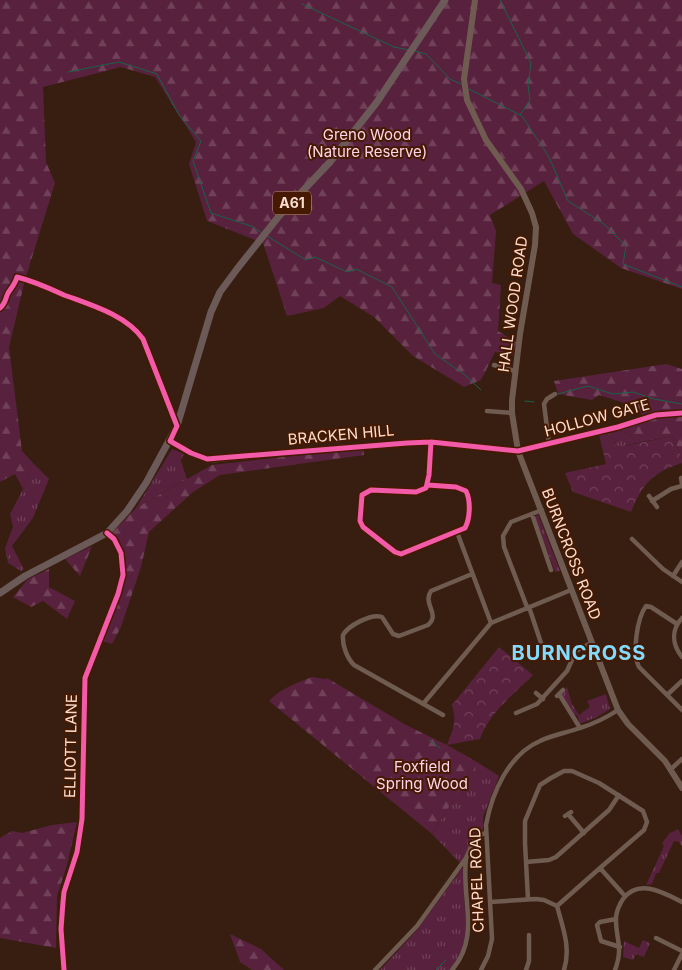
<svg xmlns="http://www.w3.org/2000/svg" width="682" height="970" font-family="Inter,sans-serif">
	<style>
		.grass { fill: url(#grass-tufts) }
		.forest { fill: url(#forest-firs) }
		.park { fill: url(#park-crowns) }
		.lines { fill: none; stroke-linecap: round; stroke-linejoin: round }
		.stream { stroke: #196349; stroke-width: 1 }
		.minor { stroke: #705b51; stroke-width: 4.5 }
		.tertiary { stroke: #705b51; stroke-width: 5 }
		.secondary { stroke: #705b51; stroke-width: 6 }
		.trunk { stroke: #6c5a58; stroke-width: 7 }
		.cycleway-casing { stroke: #461901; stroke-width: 8 }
		.cycleway { stroke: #f35aa7; stroke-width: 5 }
		.labels { text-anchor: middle; stroke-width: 4; stroke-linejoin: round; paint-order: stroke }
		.shield { fill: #461901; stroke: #c5a291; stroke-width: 1 }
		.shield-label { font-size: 14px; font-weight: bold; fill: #fbddcf }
		.park-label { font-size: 15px; fill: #ffd3e9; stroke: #461901 }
		.street-label { font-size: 15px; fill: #fbddcf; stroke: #461901 }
		.district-label { font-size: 20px; font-weight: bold; letter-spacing: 1px; fill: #81daff; stroke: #461901 }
	</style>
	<defs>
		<pattern id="grass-tufts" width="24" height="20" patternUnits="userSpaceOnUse" patternTransform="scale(1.25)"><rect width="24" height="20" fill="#58213e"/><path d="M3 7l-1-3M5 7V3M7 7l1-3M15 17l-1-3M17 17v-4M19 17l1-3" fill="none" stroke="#714159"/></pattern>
		<pattern id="forest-firs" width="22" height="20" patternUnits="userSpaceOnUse" patternTransform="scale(1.25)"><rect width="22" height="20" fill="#58213e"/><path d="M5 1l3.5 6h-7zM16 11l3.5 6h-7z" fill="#714159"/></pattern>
		<pattern id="park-crowns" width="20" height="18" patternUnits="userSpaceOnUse" patternTransform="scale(1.25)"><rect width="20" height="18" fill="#58213e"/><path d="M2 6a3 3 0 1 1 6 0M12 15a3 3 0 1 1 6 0" fill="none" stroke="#714159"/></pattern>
	</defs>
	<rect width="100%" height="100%" fill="#371e10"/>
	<path class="grass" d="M616,430L630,434L636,443L624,446H615L614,439L608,432Z
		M172,449L184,454L181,461L187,479L136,508Z
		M33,463L49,479L33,518L12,546L24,569L21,571L8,563L5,548L13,527L10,514L23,489Z
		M538,514L560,571L555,572L535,517Z
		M567,687L572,704L579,715L590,707L587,701L606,694L610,709L597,717L579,724L578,716L574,714L562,696V694Z
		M477,762L499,776L483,817V830L476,831L461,864L432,834Z
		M678,829L682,836V846L679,842L674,841L659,873H656L652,884L646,885L664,846L662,843L670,833Z
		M463,867L466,936L459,959L449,970H380L417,930Z
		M643,940L650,943L644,957L636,954L633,960L623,957L624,941L639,948Z"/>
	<path class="forest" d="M0,0H682V289L621,268L573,234L544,181L490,215L496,231L492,283L501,285L498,331L516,342L513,355L495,352L481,380L464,387L413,356L374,317L340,296L324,308L287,316L263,243L207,221L189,164L196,142L155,77L121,67L43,87L46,162L55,183L25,280L9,347L22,451L33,463L23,489L15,474L0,482Z
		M666,364L682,369V410L656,411L642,415L637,407L599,395L592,400L558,394L554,381Z
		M682,415V459L673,436L636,443L630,434L616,430L655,416Z
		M364,448V455L220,475L193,492L149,532L141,567L121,627L112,644L102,641L120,597L125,575L124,550L112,533L136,508L212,465Z
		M92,546L80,576L65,559Z
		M49,569V587L75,601L67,619L43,601L31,607L13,597L28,579Z
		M312,677L325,679L327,678L406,725L447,745L477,762L432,834L269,701C281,688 297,683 312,677Z
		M77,822L67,865L57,896L56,948L0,938V838L12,831L22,833L52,825Z
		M230,934L261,949L284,970H252L240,962Z"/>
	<path class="park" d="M608,432L614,439L615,446H624L673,436L682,459V463C652,473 643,483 631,512L573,492L565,473L606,464L599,435Z
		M499,647L533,675C514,694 489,713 480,739L447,745C453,729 457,722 452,705Z"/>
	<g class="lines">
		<path class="stream" d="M500,0L531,63L528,85L530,100L520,115
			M302,4L394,47L409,50
			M415,51L426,54L450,79L461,84
			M68,72L119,62L157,74L179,115L201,141L193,161L211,213L251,226L262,233
			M469,89L522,116L549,157L568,201L604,224L626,246L623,264L682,287
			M267,236L306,260L315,257L347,272L356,269L392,287L435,354L465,375L481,390
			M558,394L588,386L613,394L633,392L654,399L682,404
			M525,401L534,402
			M429,740L440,748
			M436,970L446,960"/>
		<path class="minor" d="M494,365L515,371
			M487,411L512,413
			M549,444L544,404L547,399L555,394
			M681,478L682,484
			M428,485L456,487L466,491C471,501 470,519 465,528L401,554L395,552L363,527L360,521L362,495L371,490L416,492L426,488L429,475L431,442
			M649,496L657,507
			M652,501L671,489L682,486
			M532,514L551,570
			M457,532L491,623
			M632,539L663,569L682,582
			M673,576L682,562
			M527,607L504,547L503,536L511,522L542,510
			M529,607L542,646
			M682,618C671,630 672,644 682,657
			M677,624L651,607L646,606C637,618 632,653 639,667L682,710
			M536,693L543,699
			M559,694L580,728
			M667,695L682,681
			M557,696L563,690
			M423,704L491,623L571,590
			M516,713L537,704L567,671L576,651L591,643
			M443,715L354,665C347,658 342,645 343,635C348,626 371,613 382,617L393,634L399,636L428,625C441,614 422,604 431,591L472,574
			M671,769L682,759
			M568,814L584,833
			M565,816L571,812
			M526,862L549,860L556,857L609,810L619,795
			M528,899L525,843V821L540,785L551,778L564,771H572L599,783L643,811L647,822L644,830L600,868
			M490,902L536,899L544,900L557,906C563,928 571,948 564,970
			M557,906L600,868L625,896
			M616,919L600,922L597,925L601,941L620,947
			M656,938L682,951
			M64,970L61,929L63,902L64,892L77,852L82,819L85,678L118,594L123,575L121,553L114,539L107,533
			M375,970L417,926L466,858L476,836L486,833
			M452,970C481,936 461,899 466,859
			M481,970L488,956L492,939L486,825C492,793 508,755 540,741C552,735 566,733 580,728C593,724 606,718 618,710
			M526,970L529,961V935
			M615,970C624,946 615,938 616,917C617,910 619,905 623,899C639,878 664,893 682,902
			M674,970L682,954"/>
		<path class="tertiary" d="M170,441L201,458L214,460L342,447L407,443L431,442L518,451L618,427L656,415L682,413"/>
		<path class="secondary" d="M475,0L464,79L467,100L486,140L521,189L532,213L536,227L535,245L520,334L512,400V413L518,451L618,710L628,724L665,761L682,788"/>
		<path class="trunk" d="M0,593L25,576L107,533L127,511L146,483L177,426L211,312L220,292L237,269L279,216L330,162L377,102L445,0"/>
		<g class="cycleway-casing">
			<path id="cycleway" d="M0,308C6,303 5,299 8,293C12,287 15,284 17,277C33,281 49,288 64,295C91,305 126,315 143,339L177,426L170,441L191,453L207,459L407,443L431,442L518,451L618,427L656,415L682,413
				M428,485L456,487L466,491C471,501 470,519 465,528L401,554L395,552L363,527L360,521L362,495L371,490L416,492L426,488L429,475L431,442
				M64,970L61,929L63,902L64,892L77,852L82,819L85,678L118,594L123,575L121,553L114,539L107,533"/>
		</g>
		<use href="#cycleway" class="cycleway"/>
	</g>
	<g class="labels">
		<rect class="shield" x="273" y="191.5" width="38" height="23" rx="4"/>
		<g class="shield-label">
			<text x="292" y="208">A61</text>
		</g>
		<g class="park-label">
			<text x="367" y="140">Greno Wood<tspan x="367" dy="17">(Nature Reserve)</tspan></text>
			<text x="422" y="772">Foxfield<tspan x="422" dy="17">Spring Wood</tspan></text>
		</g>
		<g class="street-label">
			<text transform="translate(513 304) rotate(-82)" y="5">HALL WOOD ROAD</text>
			<text transform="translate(597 418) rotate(-15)" y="5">HOLLOW GATE</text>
			<text transform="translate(341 435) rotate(-5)" y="5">BRACKEN HILL</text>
			<text transform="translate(571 554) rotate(69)" y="5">BURNCROSS ROAD</text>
			<text transform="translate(71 746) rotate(-89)" y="5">ELLIOTT LANE</text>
			<text transform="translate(477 880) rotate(-92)" y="5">CHAPEL ROAD</text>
		</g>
		<g class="district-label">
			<text x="579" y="660">BURNCROSS</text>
		</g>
	</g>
</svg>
